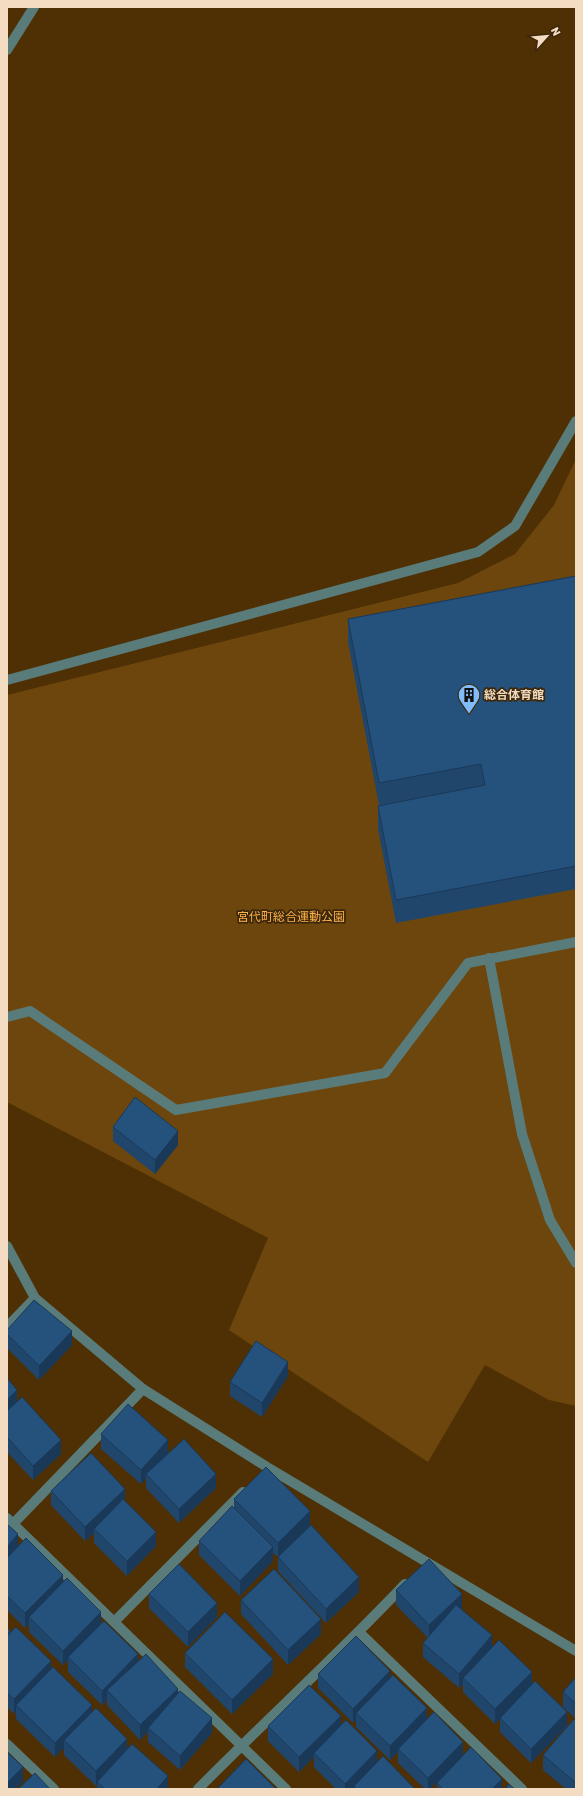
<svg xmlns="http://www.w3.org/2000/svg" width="583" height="1796" font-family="Rubik,'Noto Sans JP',sans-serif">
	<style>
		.green { fill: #6d460d }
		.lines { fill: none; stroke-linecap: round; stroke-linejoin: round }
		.minor { stroke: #597b79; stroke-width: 10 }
		.wall { fill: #20466c }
		.shaded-wall { fill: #1a3958 }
		.building { fill: #25517d; stroke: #1a3958 }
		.labels { text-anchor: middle; stroke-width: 3.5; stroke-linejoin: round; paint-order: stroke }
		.poi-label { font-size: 12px; font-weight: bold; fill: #f3dcc1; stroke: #3d280c; text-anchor: start }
		.park-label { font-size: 12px; fill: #feb049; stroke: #3d280c }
	</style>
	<rect width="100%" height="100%" fill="#4e3004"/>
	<path class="green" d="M576,459V1406L549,1400L485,1365L428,1462L229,1330L268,1238L7,1102V695L458,583L515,554L554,505Z"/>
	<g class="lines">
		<path class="minor" d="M7,50L34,7
			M7,680L478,552L515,526L576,421
			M489,958L522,1134L550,1220L576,1263
			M7,1017L30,1011L176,1110L385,1073L468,963L576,942
			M7,1246L35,1298L143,1389L267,1467L576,1651
			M7,1327L35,1298
			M7,1518L286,1789
			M13,1524L143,1389
			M114,1622L243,1492
			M359,1632L522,1789
			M7,1744L54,1789
			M198,1789C266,1720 338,1655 405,1584"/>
	</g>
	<path class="wall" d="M576,576V889L396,923L378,829V806L379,805L348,642V619Z
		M113,1127L178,1145L155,1174L113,1141Z
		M7,1330L72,1345L39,1380L7,1348Z
		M288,1376L262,1417L230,1396V1382Z
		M7,1378L17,1402L61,1454L33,1480L7,1452Z
		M101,1434L168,1454L216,1488L179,1523L146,1488V1478L141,1484L101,1449Z
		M51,1491L125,1501L156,1546L127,1576L94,1543V1533L85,1541L51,1505Z
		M234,1499L310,1525L291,1544L359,1592L326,1623L278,1571V1557L273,1553V1561L240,1596L199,1555V1541L234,1507Z
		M7,1524L18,1546L63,1583L138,1662L178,1692L212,1733L180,1770L148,1742V1732L140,1740L107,1705V1700L102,1705L68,1672V1660L63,1665L29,1632V1624L25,1628L7,1610Z
		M396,1590L462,1608V1609L492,1648L532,1685L567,1726L531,1763L500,1732V1719L495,1724L463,1692V1684L459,1688L423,1657V1643L428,1638L396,1605Z
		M149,1594L217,1617L188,1647L149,1608Z
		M241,1600L321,1634L288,1665L241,1614Z
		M7,1627L10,1632L51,1669L92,1712L168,1789H97V1784L96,1786L64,1755V1748L55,1757L16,1719V1711L14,1714L7,1707Z
		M185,1653L273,1674L232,1714L185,1667Z
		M318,1674L390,1678L427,1719L463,1756L502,1789H437V1783L440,1779L430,1789H425L398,1763V1752L390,1760L356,1727V1720L353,1723L318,1688Z
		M576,1677V1719L563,1707V1692Z
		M576,1721V1789H566L543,1770V1755Z
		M268,1726H341L377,1762L415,1789H336L314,1767V1757L299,1772L268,1741Z"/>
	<path class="shaded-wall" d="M178,1131V1145L155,1174V1160Z
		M72,1331V1345L39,1380V1366Z
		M288,1362V1376L262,1417V1403Z
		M17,1390V1404L7,1414V1400Z
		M61,1440V1454L33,1480V1466Z
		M168,1440V1454L146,1474V1478L141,1484V1470Z
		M216,1474V1488L179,1523V1509Z
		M125,1489V1504L94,1529V1533L85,1541V1527Z
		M310,1511V1525L278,1558V1543Z
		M156,1532V1546L127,1576V1561Z
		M18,1534V1548L7,1562V1547Z
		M273,1547V1561L240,1596V1581Z
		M63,1575V1589L29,1617V1624L25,1628V1613Z
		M359,1577V1592L326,1623V1609Z
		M462,1594V1608L429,1640V1625Z
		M217,1603V1617L188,1647V1632Z
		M101,1612V1626L68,1657V1660L63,1665V1651Z
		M321,1619V1634L288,1665V1650Z
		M492,1635V1650L463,1678V1684L459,1688V1674Z
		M138,1654V1668L107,1690V1700L102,1705V1691Z
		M273,1659V1674L232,1714V1700Z
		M51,1661V1676L16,1705V1711L14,1714V1699Z
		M390,1671V1685L356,1713V1720L353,1723V1709Z
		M532,1672V1686L495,1724V1709Z
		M178,1689V1703L148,1728V1732L140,1740V1725Z
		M92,1705V1720L64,1740V1748L55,1757V1743Z
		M427,1708V1723L398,1749V1752L390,1760V1746Z
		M567,1712V1726L531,1763V1749Z
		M341,1716V1730L314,1753V1757L299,1772V1757Z
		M212,1718V1733L180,1770V1756Z
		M127,1739V1754L97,1782V1784L96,1786V1771Z
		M463,1742V1756L430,1789H428V1778Z
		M377,1751V1765L354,1786V1789H345V1784Z
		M23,1767V1782L15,1789H7V1783Z
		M168,1776V1789H157Z
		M502,1779V1789H492Z"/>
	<path class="building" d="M576,576V866L396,900L378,806L485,785L481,764L379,783L348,619Z
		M135,1097L178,1131L155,1160L113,1127Z
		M34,1300L72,1331L39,1366L7,1334V1330Z
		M256,1341L288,1362L262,1403L230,1382Z
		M7,1378L17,1390L7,1400Z
		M22,1397L61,1440L33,1466L7,1437V1411Z
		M128,1404L168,1440L141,1470L101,1434Z
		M184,1439L216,1474L179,1509L146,1474Z
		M91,1453L125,1489L85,1527L51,1491Z
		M266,1467L310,1511L278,1543L234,1499Z
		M123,1499L156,1532L127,1561L94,1529Z
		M232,1506L273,1547L240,1581L199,1541Z
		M7,1524L18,1534L7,1547Z
		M311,1525L359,1577L326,1609L278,1557Z
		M26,1538L63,1575L25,1613L7,1596V1558Z
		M429,1559L462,1594L429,1625L396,1590Z
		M179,1564L217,1603L188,1632L149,1594Z
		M274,1569L321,1619L288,1650L241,1600Z
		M67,1578L101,1612L63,1651L29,1617Z
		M456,1605L492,1635L459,1674L423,1643Z
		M225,1612L273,1659L232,1700L185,1653Z
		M104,1621L138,1654L102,1691L68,1657Z
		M7,1627L10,1631L7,1634Z
		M16,1627L51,1661L14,1699L7,1693V1636Z
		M356,1636L390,1671L353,1709L318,1674Z
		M499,1640L532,1672L495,1709L463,1678Z
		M146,1654L178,1689L140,1725L107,1690Z
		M53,1667L92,1705L55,1743L16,1705Z
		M393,1675L427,1708L390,1746L356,1713Z
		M576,1677V1704L563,1692Z
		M535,1681L567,1712L531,1749L500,1718Z
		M309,1685L341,1716L299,1757L268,1726Z
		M180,1691L212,1718L180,1756L148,1728Z
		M96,1708L127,1739L96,1771L64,1740Z
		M434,1712L463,1742L428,1778L398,1749Z
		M574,1719L576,1721V1783L543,1755Z
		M346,1720L377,1751L345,1784L314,1753Z
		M132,1744L168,1776L157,1789H105L97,1782Z
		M471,1747L502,1779L492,1789H443L437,1783Z
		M7,1752L23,1767L7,1783Z
		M383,1756L415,1789H357L354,1786Z
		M246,1759L276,1789H217Z
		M35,1773L50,1789H18Z
		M509,1784L514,1789H505Z"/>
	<defs>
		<g id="building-pin" transform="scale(1.15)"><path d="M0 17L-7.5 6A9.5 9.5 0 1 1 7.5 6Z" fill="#81bcfa" stroke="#3d280c"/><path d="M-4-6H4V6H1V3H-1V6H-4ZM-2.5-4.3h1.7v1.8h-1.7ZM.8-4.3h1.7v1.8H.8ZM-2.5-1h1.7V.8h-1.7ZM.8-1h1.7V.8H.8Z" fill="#111"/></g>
	</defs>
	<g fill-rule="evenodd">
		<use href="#building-pin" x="469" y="695"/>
	</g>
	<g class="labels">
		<g class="poi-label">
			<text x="484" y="699">総合体育館</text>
		</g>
		<g class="park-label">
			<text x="291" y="921">宮代町総合運動公園</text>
		</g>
	</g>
	<rect width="583" height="1796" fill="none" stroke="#f3dcc1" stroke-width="16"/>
	<g transform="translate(547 36) rotate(63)" stroke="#3d280c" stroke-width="3" paint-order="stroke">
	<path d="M0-3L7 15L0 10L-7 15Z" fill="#f3dcc1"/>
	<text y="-6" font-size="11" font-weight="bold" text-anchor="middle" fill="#f3dcc1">N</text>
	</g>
</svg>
